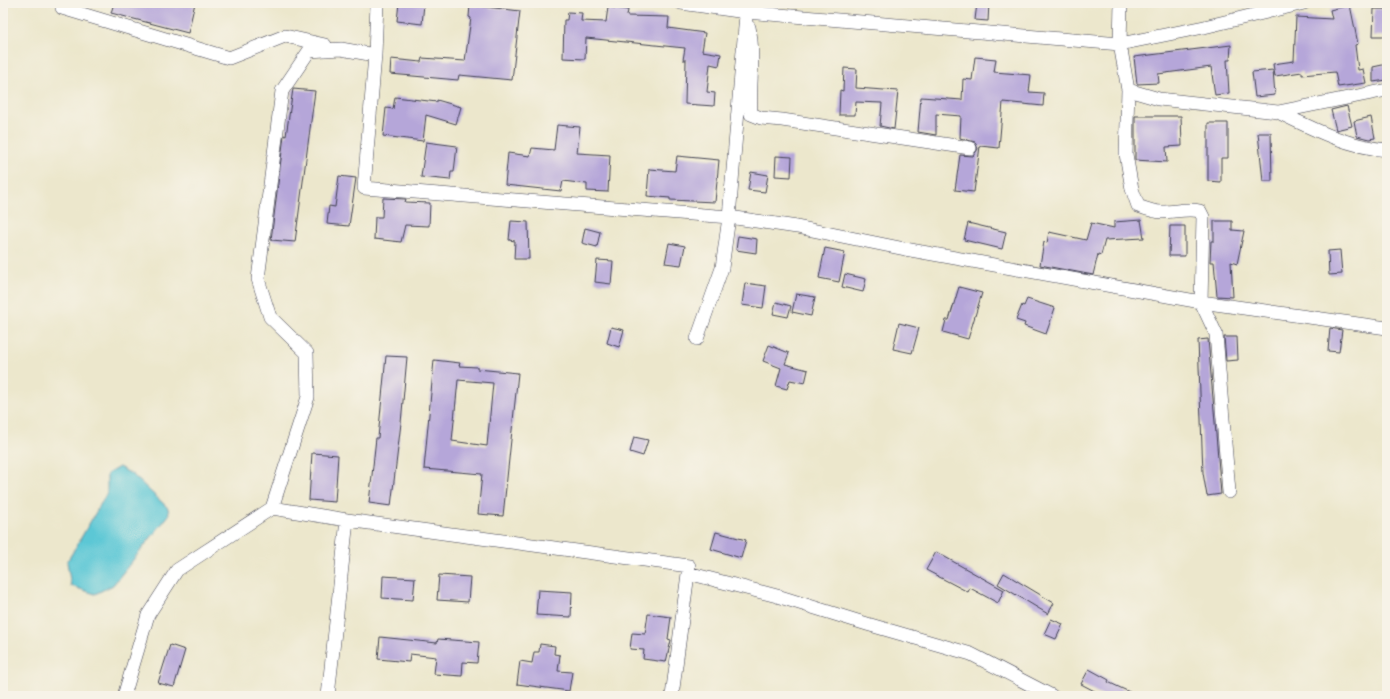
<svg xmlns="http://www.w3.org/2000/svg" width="1390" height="699" font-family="'IM FELL Great Primer',serif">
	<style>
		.water { fill: #5cc7d5; stroke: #3f7488 }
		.building { fill: #b5a6d9; fill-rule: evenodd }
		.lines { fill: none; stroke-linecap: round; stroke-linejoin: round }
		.minor-casing { stroke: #404051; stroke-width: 14 }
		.minor { stroke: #fff; stroke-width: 13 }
	</style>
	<rect width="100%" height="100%" fill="#f7f3e8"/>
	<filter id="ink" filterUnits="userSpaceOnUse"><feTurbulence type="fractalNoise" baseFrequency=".025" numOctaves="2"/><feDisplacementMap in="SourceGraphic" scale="8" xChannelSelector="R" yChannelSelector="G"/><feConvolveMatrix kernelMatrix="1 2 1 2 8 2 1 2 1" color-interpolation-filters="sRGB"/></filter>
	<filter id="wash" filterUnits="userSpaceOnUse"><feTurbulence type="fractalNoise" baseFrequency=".012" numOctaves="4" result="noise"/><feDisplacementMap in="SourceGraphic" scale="16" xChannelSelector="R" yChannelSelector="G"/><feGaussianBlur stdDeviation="0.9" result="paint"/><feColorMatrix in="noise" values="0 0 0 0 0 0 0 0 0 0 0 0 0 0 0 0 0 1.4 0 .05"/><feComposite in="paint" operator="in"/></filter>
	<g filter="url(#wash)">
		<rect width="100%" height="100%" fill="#ece7cc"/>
		<path class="water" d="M119,467L133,475L168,508L169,515L113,585L95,594L71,586L67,562L107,493V474Z"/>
		<g id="blocks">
			<path class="building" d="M114,3H195L188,33L111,13Z
				M399,3L424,4L422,24L397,21Z
				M977,3H989L988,21L975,20Z
				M470,5L520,11L512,80L459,75L458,80L390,74L391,59L421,62L422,58L465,61L471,18L469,17Z
				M1350,5L1358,44L1355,45L1358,70L1363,69L1366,83L1338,87L1335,72L1302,75V72L1275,76L1273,64L1294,61L1296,17L1332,19L1330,10Z
				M608,7L628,10L627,16L669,17L668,28L705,33L702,51L721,54L719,66L710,64L707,92L715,93L714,106L685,104L686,60H683L685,48L586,38L585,59L563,58L564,20H567L568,12L582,13L581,21L606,22Z
				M1374,9H1387V36H1373Z
				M1231,45L1230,60H1227L1229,93L1215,95L1211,67L1158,74L1159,83L1137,84L1134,57Z
				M975,57L996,59L994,72L1031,75L1029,92L1044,93L1043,106L1003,102L999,148L980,146L974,192L955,190L960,155L973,156L978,149L975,142L960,138L961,116L936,114V135L918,132L921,97L962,100L963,79L972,80Z
				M1387,64V80L1373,82V67Z
				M844,68L857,69L856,88L898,91L894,129L880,126L882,103L856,102L855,115H839L840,90L843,91Z
				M1273,70L1275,95L1255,97L1252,72Z
				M293,89L315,91L295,242L271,240L284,135L286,136Z
				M395,97L437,102V100L461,107L456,124L426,115L423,141L383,136L386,108L393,109Z
				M1347,106L1352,126L1336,130L1331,110Z
				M1135,116H1181L1182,146L1166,147L1167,162L1135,160Z
				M1371,117L1375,138L1369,139L1357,136L1354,121Z
				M1208,123H1228V158H1221V182L1208,181Z
				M557,125L580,127L577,153L610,155L608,192L587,191V184L563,181L561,191L505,185L508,153L530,156L532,148L554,150Z
				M1258,133H1271L1272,181H1263Z
				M426,142L457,146L454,172H451L450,180L421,177Z
				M677,156L719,160L715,202L670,200V198L647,196L649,169L675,171Z
				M776,156L792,157L791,177L775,176Z
				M751,172L768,175L765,192L748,190Z
				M339,176L356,178L349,226L327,224L329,206L335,207Z
				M383,198L406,199L405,202L430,203L429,226L405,225L401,242L374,239L375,217H382Z
				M1141,220L1144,238L1105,240L1101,255L1098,254L1093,275L1040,265L1044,242L1047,243L1049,232L1086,240L1091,223L1114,228V222Z
				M511,221L528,222L529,259H514L515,241L509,240Z
				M1214,221H1232V230L1244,231L1237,264L1231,262L1233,297L1217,296L1214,262H1210L1211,241H1214Z
				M968,223L1006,232L1002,249L964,240Z
				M1170,226H1185V256H1169Z
				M585,228L600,232L597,247L582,243Z
				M738,236L757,239L756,253L736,250Z
				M669,243L685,246L681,265L665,263Z
				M825,248L845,252L839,282L819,278Z
				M1340,250L1342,274L1329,275L1328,251Z
				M597,260L613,261L611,284L595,282Z
				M845,274L866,279L863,292L842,287Z
				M745,283L766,286L763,308L742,305Z
				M959,287L982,293L968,339L943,332L946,320H949Z
				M796,294L815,297L811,316L792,312Z
				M1027,299L1055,308L1046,334L1024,326L1025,323L1016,320L1022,305L1024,306Z
				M776,302L791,306L788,317L773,314Z
				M899,323L919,328L912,353L893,349Z
				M611,327L624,330L619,347L607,343Z
				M1330,328L1342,330L1339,352L1328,351Z
				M1224,337H1237L1238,360L1226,361Z
				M1208,339L1221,494L1207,496L1203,473L1198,340Z
				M769,345L789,353L785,364L808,370L805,383L790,380L787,389L776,386L781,368L763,361Z
				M386,356L407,357L401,423L391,506L369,503L376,438H378Z
				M434,360L460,363L459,366L477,367V369L518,373L503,516L478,514L482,474L424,469ZM458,380L493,383L487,446L452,441Z
				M634,437L648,440L643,456L630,452Z
				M312,453L338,455L335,502L309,500Z
				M716,532L746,540L741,558L711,549Z
				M936,552L1004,590L998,603L970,588L968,592L926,570Z
				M1004,573L1054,603L1048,614L998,584Z
				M439,575L470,577L468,602L437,600Z
				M383,576L415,578L413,600L382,598Z
				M538,590L572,592L571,617L536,615Z
				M648,614L671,617L668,639L671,640L666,662L643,659L644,650L630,649L632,633L645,634Z
				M1051,619L1063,624L1056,639L1044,634Z
				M380,637L437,643L438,639L479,642L477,663L463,662L462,676L434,674L436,657L410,654L409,662L378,659Z
				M540,644L555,646L554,654L560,655L558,671L572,672L569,691L517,684L520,661L532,663L534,652H539Z
				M170,645L185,650L174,687L158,683Z
				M1089,669L1109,680L1108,682L1138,696H1104L1081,684Z"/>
		</g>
	</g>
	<g filter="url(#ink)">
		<use href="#blocks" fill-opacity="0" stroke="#404051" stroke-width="1"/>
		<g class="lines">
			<g class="minor-casing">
				<path id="minor" d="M63,3L62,8L229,58L285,36L325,45
					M681,3L746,12L1120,44L1204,27L1304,3
					M1121,3L1120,44L1128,90L1126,154L1132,189L1138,206C1146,209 1154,212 1162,212C1176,212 1186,208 1200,211L1203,217L1201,302L1216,334L1229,492
					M749,27C755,56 749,85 751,114L761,118L782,120L970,148
					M375,55L364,188L729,217L797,227L905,249L1201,302L1387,328
					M1128,90L1159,99L1278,112L1387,90
					M1278,112C1313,129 1348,147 1387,150
					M697,339L722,268L729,217L747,3
					M272,508L347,520L689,566L672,696
					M688,573L777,596L867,624L971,654L1052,696
					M124,696L148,615L177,570L272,508L308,397L307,353L270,317L258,279L282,91L309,51L341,49L375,55L377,3
					M328,696L347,520"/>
			</g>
			<use href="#minor" class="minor"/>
		</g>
	</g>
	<rect width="1390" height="699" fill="none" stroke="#f7f3e8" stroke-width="16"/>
</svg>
